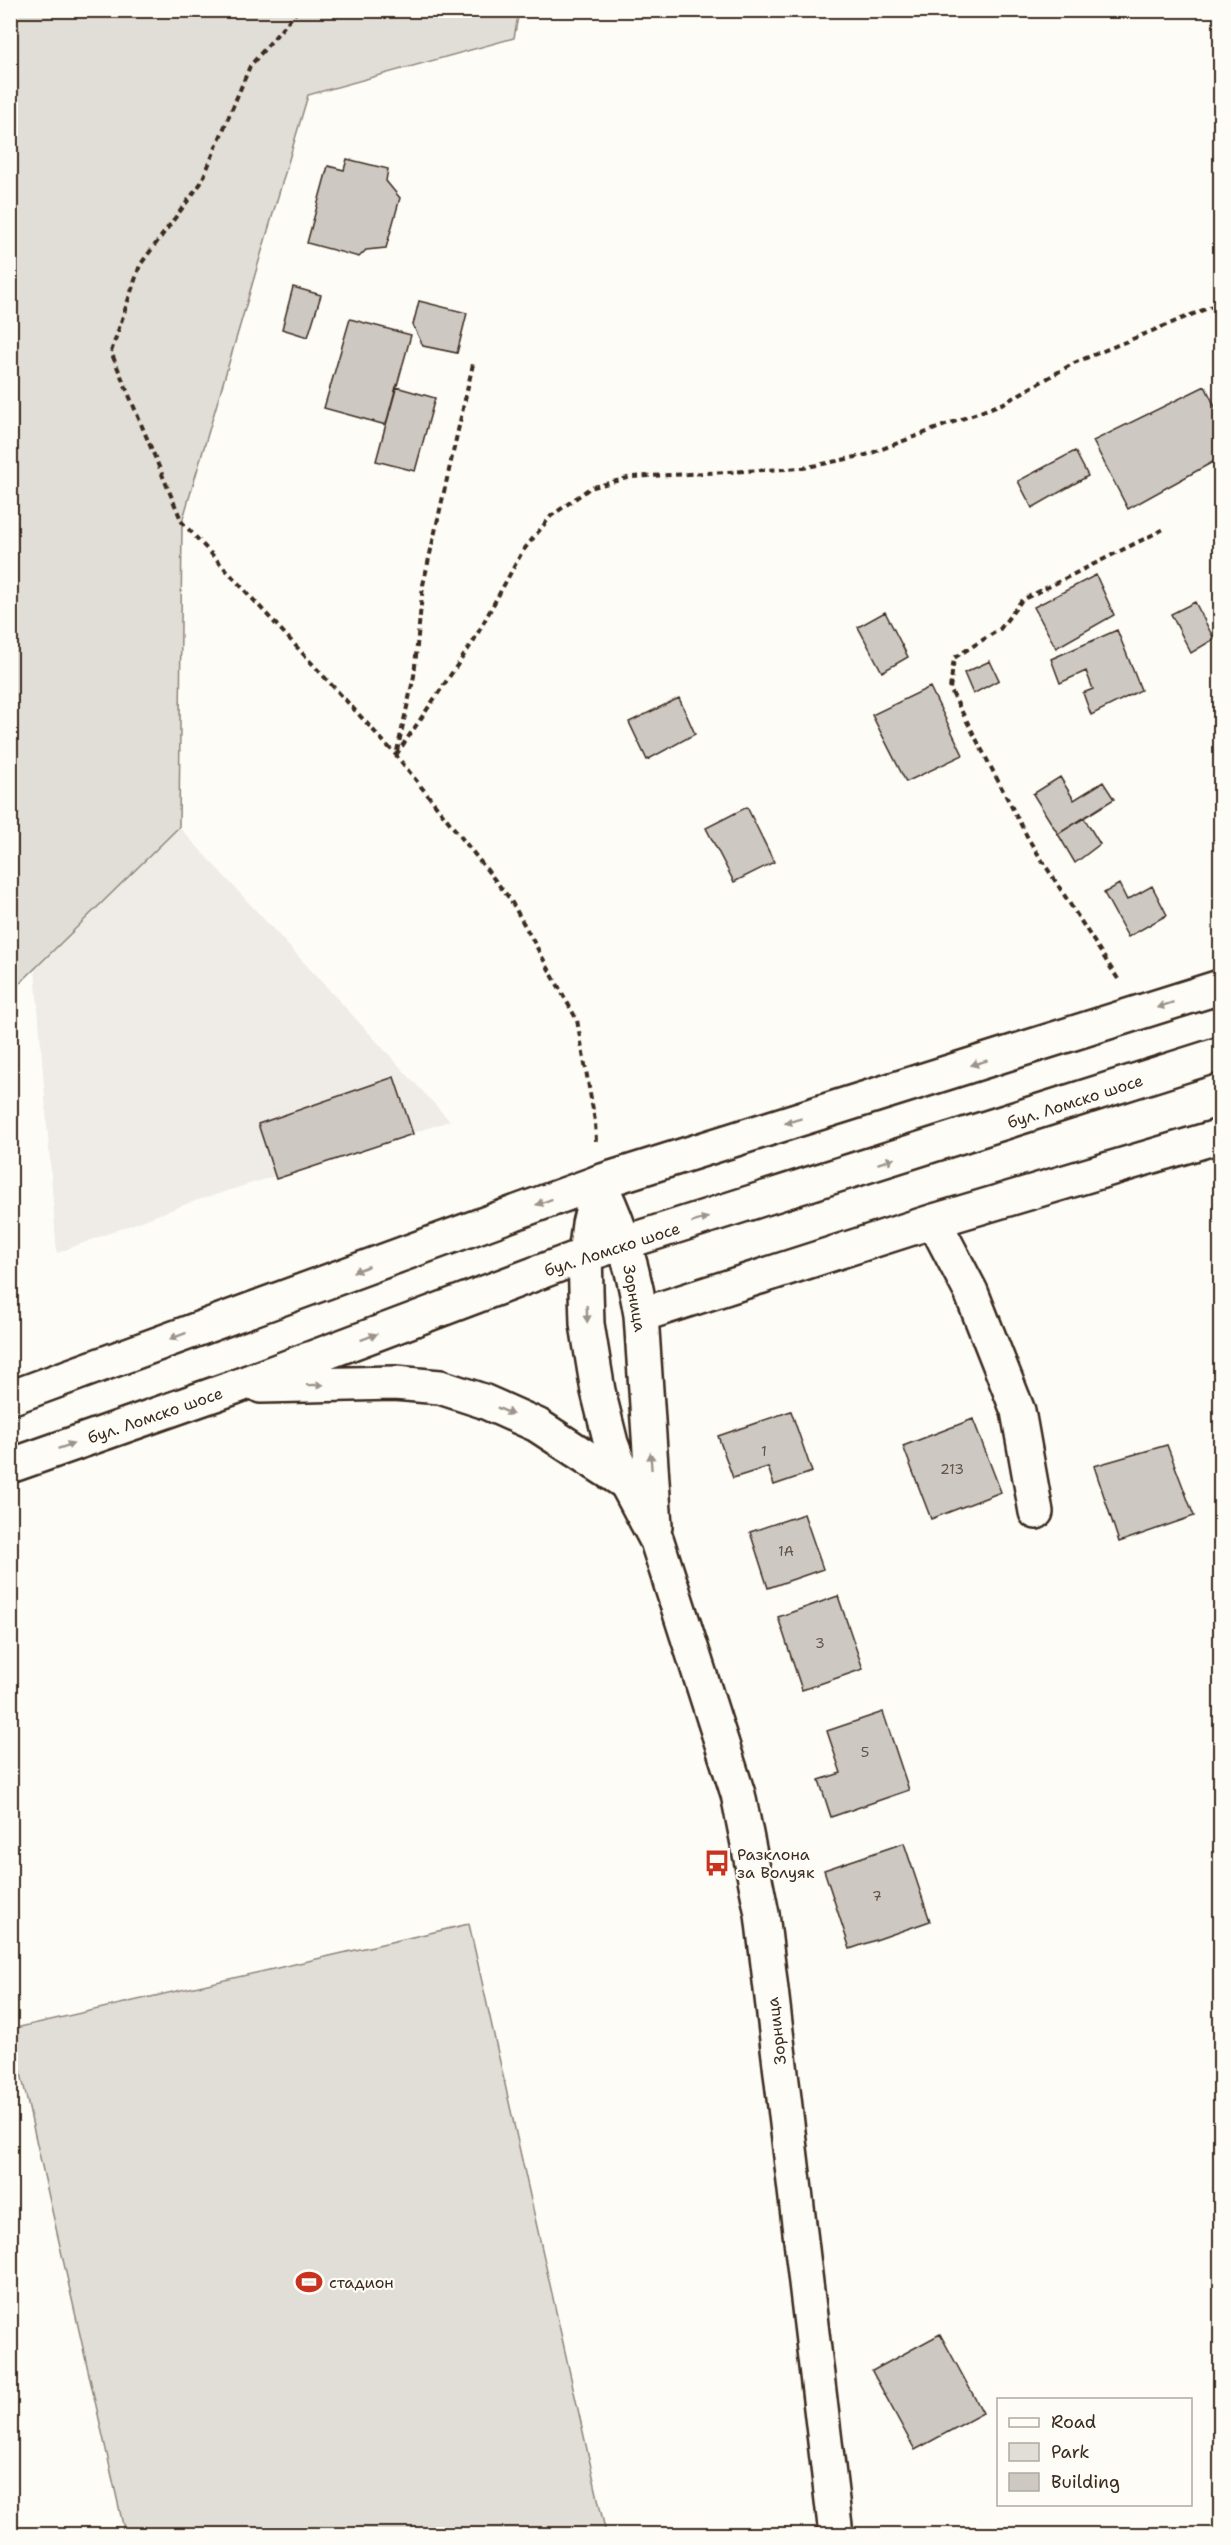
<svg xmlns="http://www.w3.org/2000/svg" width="1231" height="2545" font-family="'Shantell Sans',sans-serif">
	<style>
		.built { fill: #efece7 }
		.green { fill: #e1ded7; stroke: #8e847a; stroke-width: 1.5 }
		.building { fill: #cdc8c2; stroke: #3b2a1e; stroke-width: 1.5 }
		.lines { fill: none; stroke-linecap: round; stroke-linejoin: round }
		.minor-casing { stroke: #3b2a1e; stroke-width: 38 }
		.major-casing { stroke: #3b2a1e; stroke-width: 38 }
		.path { stroke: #3b2a1e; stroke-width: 4; stroke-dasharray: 6 4.5; stroke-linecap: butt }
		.minor { stroke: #fdfcf7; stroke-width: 33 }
		.major { stroke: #fdfcf7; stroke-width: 33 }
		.oneway { fill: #9c938a }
		.labels { text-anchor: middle; stroke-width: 4.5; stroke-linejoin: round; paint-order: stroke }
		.number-label { font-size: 14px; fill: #605247 }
		.street-label { font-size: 16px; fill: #3b2a1e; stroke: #fdfcf7 }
		.poi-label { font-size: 16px; fill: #3b2a1e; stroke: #fdfcf7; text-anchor: start }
	</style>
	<rect width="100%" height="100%" fill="#fdfcf7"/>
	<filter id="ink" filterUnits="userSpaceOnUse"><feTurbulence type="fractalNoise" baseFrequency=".0167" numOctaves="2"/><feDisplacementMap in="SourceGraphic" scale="12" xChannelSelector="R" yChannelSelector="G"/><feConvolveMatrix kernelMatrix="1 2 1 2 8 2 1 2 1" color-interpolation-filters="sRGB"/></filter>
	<g filter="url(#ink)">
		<path class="built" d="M179,827L450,1121L189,1203L57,1253L35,969Z"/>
		<path class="green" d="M11,10L519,11L514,38L308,95L182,522L179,827L11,992Z
			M469,1924L606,2534H125L11,2029Z"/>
		<path class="building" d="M347,159L388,169L386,181L400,198L386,248L366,250L359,257L307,243L328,166L344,170Z
			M293,287L321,295L308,337L282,329Z
			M419,301L467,313L457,353L423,346L413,325Z
			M350,319L411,335L386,425L324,408Z
			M1205,386L1220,417V458L1128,509L1093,441Z
			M396,387L435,398L415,471L376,461Z
			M1075,451L1088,476L1032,508L1018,481Z
			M1096,575L1114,615L1056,648L1034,607Z
			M1195,602L1214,639L1191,653L1171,614Z
			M885,612L908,657L882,672L858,627Z
			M1117,630L1141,690L1091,715L1083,693L1093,689L1086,671L1060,683L1051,659Z
			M990,661L999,680L973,694L964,673Z
			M930,687L963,755L906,782L872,715Z
			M679,698L695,734L647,760L629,722Z
			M1060,777L1074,800L1103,782L1114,799L1058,834L1033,794Z
			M747,807L774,862L734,882L706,828Z
			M1084,818L1100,844L1075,863L1058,834Z
			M1119,884L1127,900L1152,886L1167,915L1128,937L1104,893Z
			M394,1077L413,1134L276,1179L258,1124Z
			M791,1411L812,1472L774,1485L768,1467L733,1478L718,1436Z
			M973,1419L1001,1492L931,1519L903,1446Z
			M1167,1445L1194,1516L1119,1542L1094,1466Z
			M804,1514L823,1569L768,1588L750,1532Z
			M838,1596L863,1669L802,1690L778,1617Z
			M883,1712L909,1790L831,1817L819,1780L841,1773L827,1731Z
			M904,1843L930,1921L850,1949L824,1870Z
			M940,2334L983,2413L915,2450L872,2371Z"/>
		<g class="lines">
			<g class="minor-casing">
				<path id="minor" d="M599,1182L589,1224L585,1255L587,1324L598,1391L611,1443L626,1483L657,1541L738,1794L762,1914L836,2534
					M599,1182C621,1225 633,1267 641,1315L655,1526
					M934,1221L971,1292L1018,1411L1036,1512
					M641,1315L934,1221L1220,1136"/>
			</g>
			<g class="major-casing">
				<path id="major" d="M261,1386L395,1383L440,1387L483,1401L537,1425L626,1483
					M10,1398L599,1182L1220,987
					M10,1466L235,1387L585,1255L1220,1054"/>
			</g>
			<path class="path" d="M298,10L250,66L201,183L140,265L111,352L182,522L396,755L510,899L577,1020L595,1121L596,1142
				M397,751L414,676L423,585L473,364
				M396,755L473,642L522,552L551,516L590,488L631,477L803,468L866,455L1004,403L1074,363L1220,303
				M1118,979L1029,840L950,689L954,658L1000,629L1022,600L1166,528"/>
			<use href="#minor" class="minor"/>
			<use href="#major" class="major"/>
		</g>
		<defs><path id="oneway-solid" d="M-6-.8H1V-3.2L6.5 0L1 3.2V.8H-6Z" transform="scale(1.5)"/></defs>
		<g class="oneway">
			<use href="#oneway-solid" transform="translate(1165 1005) rotate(162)"/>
			<use href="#oneway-solid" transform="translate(979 1063) rotate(163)"/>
			<use href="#oneway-solid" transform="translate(793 1121) rotate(163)"/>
			<use href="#oneway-solid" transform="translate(886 1161) rotate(-18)"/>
			<use href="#oneway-solid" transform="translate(544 1202) rotate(160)"/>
			<use href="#oneway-solid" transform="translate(700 1220) rotate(-17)"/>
			<use href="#oneway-solid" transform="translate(361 1269) rotate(160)"/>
			<use href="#oneway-solid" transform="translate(587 1314) rotate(88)"/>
			<use href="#oneway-solid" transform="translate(178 1336) rotate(160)"/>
			<use href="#oneway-solid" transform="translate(369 1337) rotate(-21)"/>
			<use href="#oneway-solid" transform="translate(315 1385) rotate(-1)"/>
			<use href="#oneway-solid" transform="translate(505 1411) rotate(24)"/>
			<use href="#oneway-solid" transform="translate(66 1446) rotate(-19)"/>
			<use href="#oneway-solid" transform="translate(651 1461) rotate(-94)"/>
		</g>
	</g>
	<defs>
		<g id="bus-bare" transform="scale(2.07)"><path d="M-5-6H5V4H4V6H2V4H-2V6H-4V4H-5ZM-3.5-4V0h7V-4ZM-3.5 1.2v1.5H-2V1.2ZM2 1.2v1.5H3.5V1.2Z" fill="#c8321e" stroke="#fdfcf7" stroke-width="2.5" paint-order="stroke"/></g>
		<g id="stadium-bare" transform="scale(2.07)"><path d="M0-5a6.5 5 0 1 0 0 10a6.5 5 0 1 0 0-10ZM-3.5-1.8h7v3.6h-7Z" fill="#c8321e" stroke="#fdfcf7" stroke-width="2.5" paint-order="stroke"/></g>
	</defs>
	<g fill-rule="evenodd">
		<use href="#bus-bare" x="717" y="1863"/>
		<use href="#stadium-bare" x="309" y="2282"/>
	</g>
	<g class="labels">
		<g class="number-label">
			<text x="764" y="1456">1</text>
			<text x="952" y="1474">213</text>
			<text x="786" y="1556">1А</text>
			<text x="820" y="1648">3</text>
			<text x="865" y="1757">5</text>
			<text x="877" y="1901">7</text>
		</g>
		<g class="street-label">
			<text transform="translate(1075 1101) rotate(-18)" y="6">бул. Ломско шосе</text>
			<text transform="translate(612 1249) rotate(-18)" y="6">бул. Ломско шосе</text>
			<text transform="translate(635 1298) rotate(80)" y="6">Зорница</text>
			<text transform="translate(155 1415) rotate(-19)" y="6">бул. Ломско шосе</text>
			<text transform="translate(776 2031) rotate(-97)" y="6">Зорница</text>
		</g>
		<g class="poi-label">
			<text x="737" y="1860">Разклона<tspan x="737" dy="18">за Волуяк</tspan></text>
			<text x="329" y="2288">стадион</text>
		</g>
	</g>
	<rect width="1231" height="2545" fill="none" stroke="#fdfcf7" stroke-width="36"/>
	<rect x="18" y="18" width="1195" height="2509" fill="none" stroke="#3b2a1e" stroke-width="2" filter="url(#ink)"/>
	<rect x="997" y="2398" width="195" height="108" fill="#fdfcf7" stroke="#afa8a0" stroke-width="1.5"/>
	<rect x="1009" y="2418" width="30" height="9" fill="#fdfcf7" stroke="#afa8a0" stroke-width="1.5"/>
	<text x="1051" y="2428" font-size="18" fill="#3b2a1e">Road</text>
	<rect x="1009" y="2443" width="30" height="18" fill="#e1ded7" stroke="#afa8a0" stroke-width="1.5"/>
	<text x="1051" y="2458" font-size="18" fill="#3b2a1e">Park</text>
	<rect x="1009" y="2473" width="30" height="18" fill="#cdc8c2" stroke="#afa8a0" stroke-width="1.5"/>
	<text x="1051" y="2488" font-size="18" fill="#3b2a1e">Building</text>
</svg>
